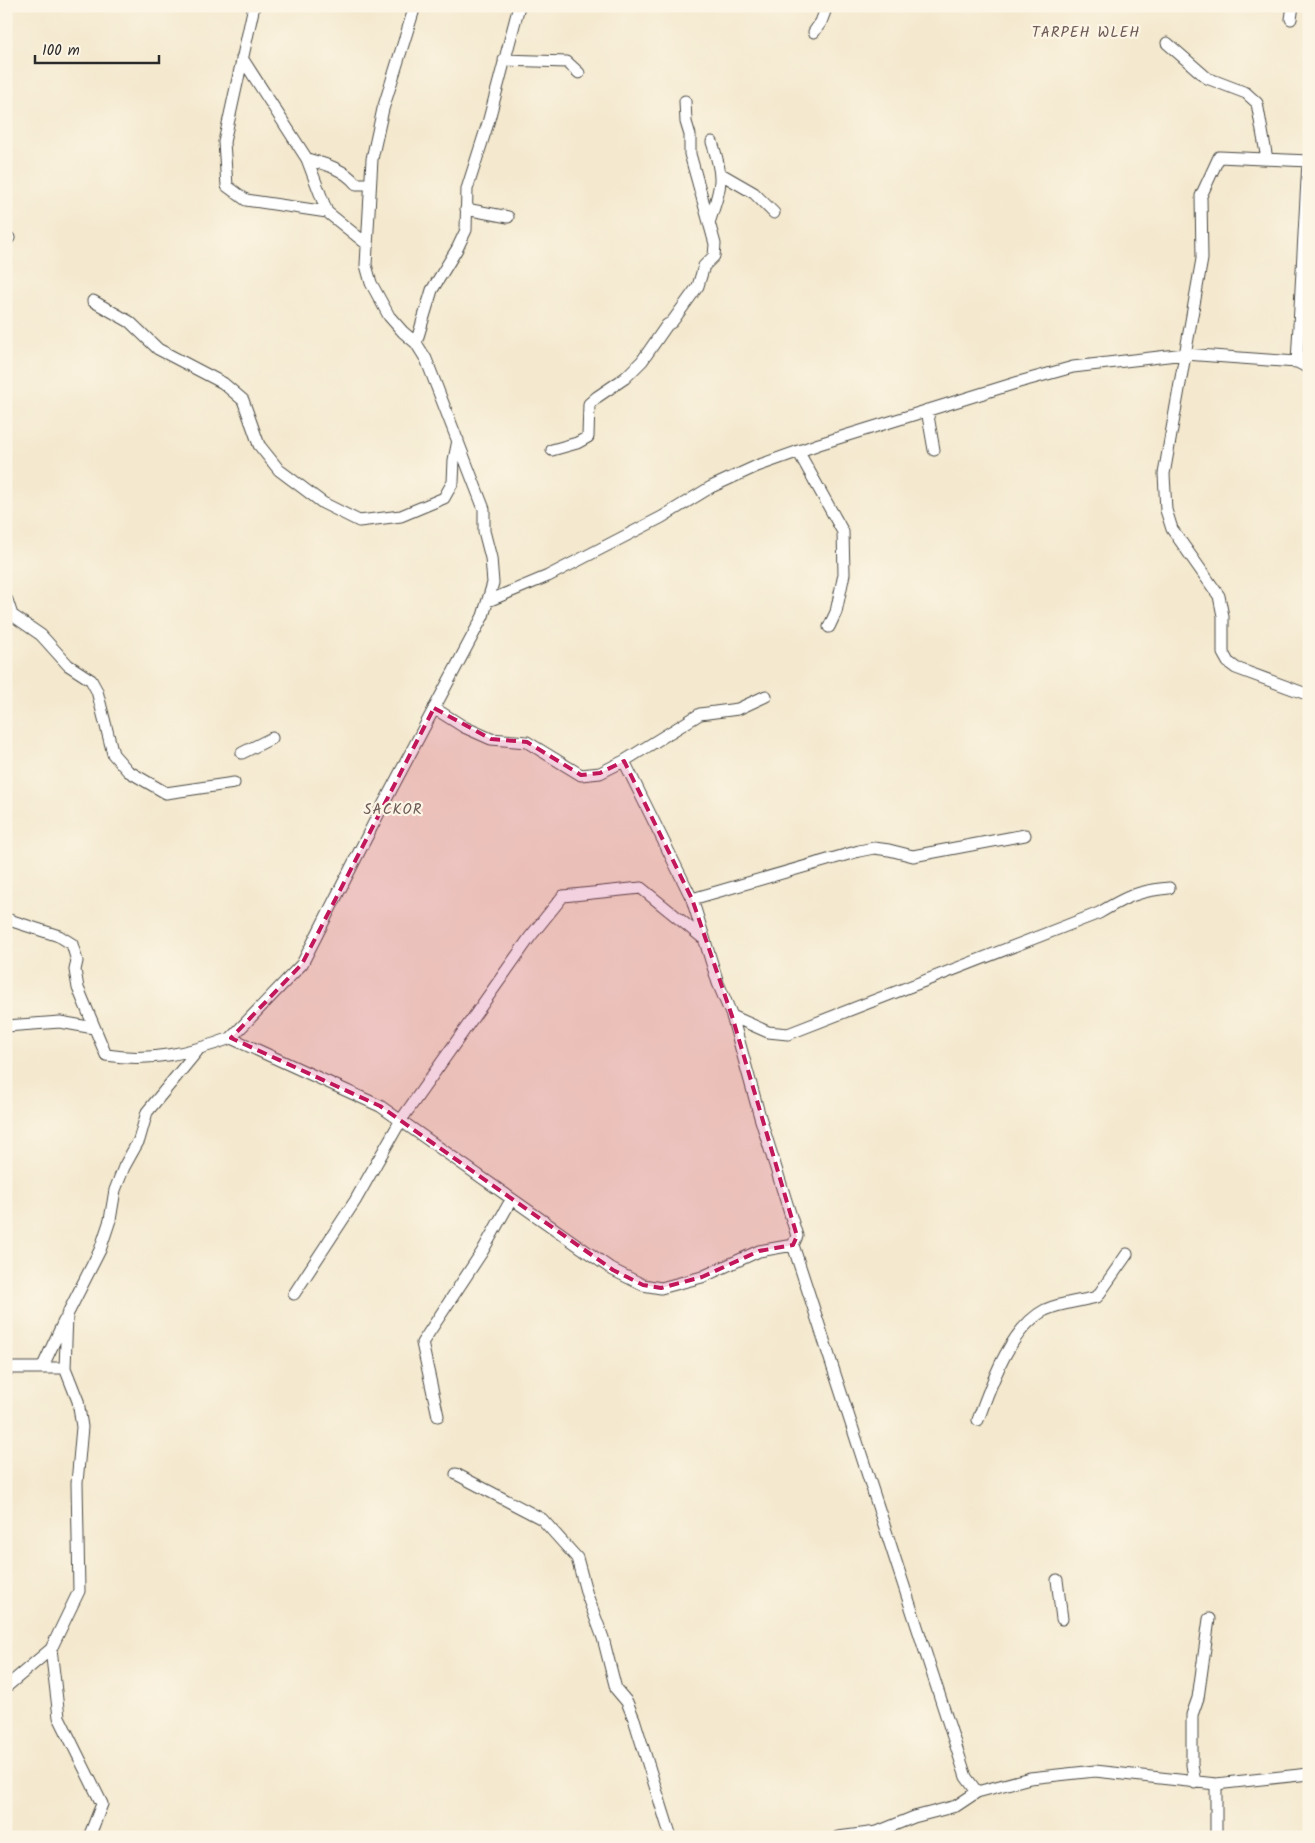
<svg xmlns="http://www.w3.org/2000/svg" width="1315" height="1843" font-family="Kalam,sans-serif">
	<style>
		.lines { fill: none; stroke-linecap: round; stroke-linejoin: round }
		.minor-casing { stroke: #494844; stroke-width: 13 }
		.minor { stroke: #fff; stroke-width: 11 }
		.marked { fill: #c2185b; fill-opacity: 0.2; stroke: #c2185b; stroke-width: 4; stroke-dasharray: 10 6; stroke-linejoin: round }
		.labels { text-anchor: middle; stroke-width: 4.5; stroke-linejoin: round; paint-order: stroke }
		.neighbourhood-label { font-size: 15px; letter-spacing: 1px; fill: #6e5b57; stroke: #fcf5e5 }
	</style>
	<rect width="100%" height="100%" fill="#fcf5e5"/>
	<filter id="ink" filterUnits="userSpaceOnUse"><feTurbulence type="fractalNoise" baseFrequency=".02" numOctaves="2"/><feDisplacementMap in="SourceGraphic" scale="10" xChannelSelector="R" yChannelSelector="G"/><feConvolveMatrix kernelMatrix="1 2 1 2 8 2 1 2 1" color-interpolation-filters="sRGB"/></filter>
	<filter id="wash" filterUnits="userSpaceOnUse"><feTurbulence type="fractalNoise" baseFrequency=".0096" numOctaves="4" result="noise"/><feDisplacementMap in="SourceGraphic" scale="20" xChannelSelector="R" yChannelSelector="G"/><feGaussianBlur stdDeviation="1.12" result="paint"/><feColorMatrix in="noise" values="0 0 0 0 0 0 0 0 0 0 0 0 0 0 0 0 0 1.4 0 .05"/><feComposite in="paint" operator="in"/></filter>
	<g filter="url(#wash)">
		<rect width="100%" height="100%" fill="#f4e9cf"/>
	</g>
	<g filter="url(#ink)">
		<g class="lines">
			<g class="minor-casing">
				<path id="minor" d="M254,6L224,142L227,186L246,200L327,212L368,245
					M1291,19L1293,6
					M814,32L821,22L827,6
					M1167,43L1207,78L1246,93L1257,103L1267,159
					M242,58L307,159L327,212
					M504,60L567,62L579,73
					M307,159C325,164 344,169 356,184H369
					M1309,161L1219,157L1201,196L1202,259L1164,474L1166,510L1172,529L1219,596L1223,616V653L1228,662L1236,668L1309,695
					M721,174L754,193L774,213
					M466,209L508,217
					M709,223C721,185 725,181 712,142
					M6,237L9,238
					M93,301L130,322L158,349L223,383L243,400L259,445L279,470L323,503L359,521L401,516L444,498L453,482L454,460L458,440
					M416,343L432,290L457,249L466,230L467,189L488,123L519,6
					M1297,362L1309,368
					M927,410L934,450
					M552,450L577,443L588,437L589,404L597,397L625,378L642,361L667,325L672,322L698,286L704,266L714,256L715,244L690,154V135L686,122L685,101
					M798,451L843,532L844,574L836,612L829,627
					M7,600L12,615L41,635L68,665L91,680L97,691L113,754L128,771L166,793L234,783
					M488,601L548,576L662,517L711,487L757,466L819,444L1019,382L1073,367L1185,354L1297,362L1308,161
					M434,708L464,727L491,739L527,742L581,775L600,773L624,761L692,899L718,983L732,1016L760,1117L797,1236L793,1245
					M242,753L272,738
					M624,761L700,714L738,709L766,696
					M692,899L859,851L874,848L889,850L913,856L1025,835
					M6,919L59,936L72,944L77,961L75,970L78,988L106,1055C150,1062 190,1053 231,1038L380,1106L613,1270L643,1285L661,1288L702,1277L759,1251L793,1245L966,1777L977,1792
					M732,1016L768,1032L788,1034L1099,913C1126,897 1137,891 1169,888
					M6,1026L60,1022L94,1028
					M231,1038L302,964L382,807L483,616L493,583L491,558L484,531V509L426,359L416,343L403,332L389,316L371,283L366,265L372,159L383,109L415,6
					M294,1294L355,1201L401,1120L530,937L563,896L641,888L704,939
					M6,1368H65
					M42,1368L64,1321
					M438,1416L422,1343L482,1252L511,1200
					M978,1420C991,1385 1010,1328 1045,1310C1060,1303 1081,1301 1097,1297L1127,1254
					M456,1474L542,1519L577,1558L587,1595L603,1638L616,1689L627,1702L634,1719L671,1837
					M1057,1580L1062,1619
					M51,1649L59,1717L102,1804L89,1837
					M6,1687L51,1649L79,1591L77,1483L82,1427L78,1401L65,1368L67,1315L100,1250L110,1220L115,1190L124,1167L139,1140L147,1112L198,1050
					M1195,1783L1192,1765V1715L1198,1698L1209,1619
					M838,1837L877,1832L914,1817L956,1806L977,1792L1030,1778L1095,1771L1216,1784L1309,1774
					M1216,1837V1784"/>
			</g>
			<use href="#minor" class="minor"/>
		</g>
	</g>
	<path class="marked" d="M434,708L491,739L527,742L581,775L600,773L624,761L692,899L732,1016L797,1236L793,1245L759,1251L702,1277L661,1288L643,1285L613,1270L380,1106L231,1038L302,964Z"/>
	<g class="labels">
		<g class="neighbourhood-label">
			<text x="1086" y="37">TARPEH WLEH</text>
			<text x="393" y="814">SACKOR</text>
		</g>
	</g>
	<rect width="1315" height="1843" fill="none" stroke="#fcf5e5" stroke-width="25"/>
	<path d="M35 55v8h124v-8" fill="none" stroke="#2b2b2b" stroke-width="2.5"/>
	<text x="42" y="55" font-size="15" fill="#2b2b2b" stroke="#fcf5e5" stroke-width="4" paint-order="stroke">100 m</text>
</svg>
